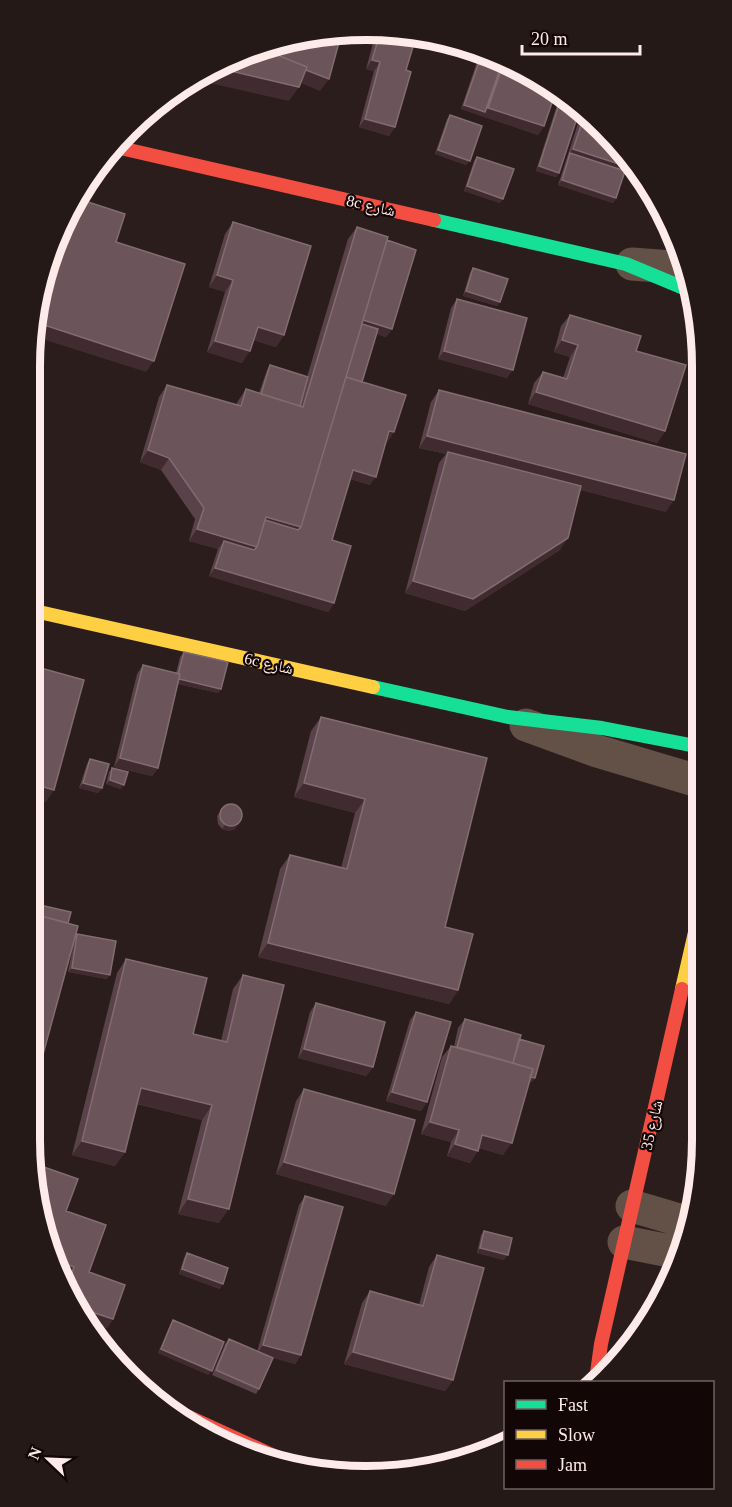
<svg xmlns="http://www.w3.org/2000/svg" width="732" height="1507" font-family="'Times New Roman','Noto Naskh Arabic',serif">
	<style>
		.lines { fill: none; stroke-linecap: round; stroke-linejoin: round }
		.street { stroke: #635148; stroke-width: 33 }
		.fast { stroke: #16e098; stroke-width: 14 }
		.slow { stroke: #ffcf43; stroke-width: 14 }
		.jam { stroke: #f24e42; stroke-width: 14 }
		.wall { fill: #594249 }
		.shaded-wall { fill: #3f2b30 }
		.building { fill: #6b545a; stroke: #826c71; stroke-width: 1.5 }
		.labels { text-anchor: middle; stroke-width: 4.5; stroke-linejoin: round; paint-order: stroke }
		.street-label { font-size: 16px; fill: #feebe9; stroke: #120706 }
		.rim { fill: none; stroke: #feebe9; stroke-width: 8 }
	</style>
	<rect width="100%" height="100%" fill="#2b1d1c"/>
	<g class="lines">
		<path class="street" d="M632,264L685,268
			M526,725L597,751L701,782
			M632,1206L686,1222
			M624,1242L680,1253"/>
		<path class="fast" d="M434,220L626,264L691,291
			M373,687L508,717L602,728L701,747"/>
		<path class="slow" d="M30,610L373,687
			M682,989L701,906"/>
		<path class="jam" d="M116,147L434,220
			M596,1380L601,1344L682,989
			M163,1405L307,1471"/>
	</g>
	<path class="wall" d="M376,32L415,40L406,70L395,127L389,136L359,127L374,71L366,69Z
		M480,53L495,56L544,126L538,135L461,109Z
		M560,101L559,173L556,177L536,171L557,105Z
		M582,111L630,159L625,171L616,198L613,203L558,185Z
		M450,115L466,165L435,154L447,119Z
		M477,157L500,203L464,191L474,161Z
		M82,200L116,242L146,372L70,224L74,212Z
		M233,222L284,335L276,347L253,340L242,363L207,352L225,292L209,287L225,234Z
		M357,227L387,240L392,329L386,337L377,334L362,382L394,432L388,441H387L370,485L350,479L332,540L334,603L328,612L209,576L218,549L189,541L195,519L161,470L140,462L159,397L167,385L236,405L238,401L246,389L259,393L267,370L270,365L307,377L348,239Z
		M473,268L500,302L497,306L463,296L470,273Z
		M457,299L507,378L438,359L451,308Z
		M570,315L636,351L665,431L657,443L528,404L534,383L543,372L563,378L570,357L554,352L561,326Z
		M439,390L666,512L581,490L560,550L465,611L405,593L439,463L446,454L419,448L431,402Z
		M184,652L221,689L218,693L178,684L158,768L152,776L114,767L137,674L143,665L176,673L180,657Z
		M321,717L445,927L458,990L449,1004L258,957L280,869L290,855L341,868L355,813L294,797L311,731Z
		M90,759L102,788L98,793L79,788L87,764Z
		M112,768L121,789L106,784L109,772Z
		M224,806L235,829L229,831L222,829L218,824L217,816Z
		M40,905L68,923L76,937L77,934L107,979L68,972L73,947L35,1084L30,1092V913L36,914L37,909Z
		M126,959L193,1034L221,1041L233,989L243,975L219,1223L178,1214L202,1120L137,1104L125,1152L115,1166L72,1155L117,973Z
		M316,1003L373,1067L366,1076L298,1058L310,1012Z
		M416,1012L427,1102L421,1111L386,1101L410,1020Z
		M465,1019L519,1039L535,1078L532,1082H529L503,1155L479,1148L470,1163L447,1156L451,1142L421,1134L442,1057L451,1046H454L458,1028Z
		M304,1089L386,1206L276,1174L296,1101Z
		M41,1166L66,1211L89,1272L113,1319L107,1328L86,1321L66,1283L68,1275L60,1273L48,1249L35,1173Z
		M305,1196L301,1355L295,1364L271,1357L259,1389L256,1394L212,1375L225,1344L229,1339L257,1352L299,1205Z
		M484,1231L504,1260L477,1253L481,1235Z
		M187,1253L220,1289L179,1274L184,1258Z
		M437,1255L453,1380L445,1391L344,1364L362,1303L370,1291L419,1305L429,1267Z
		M173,1320L209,1375L158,1353L170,1325Z"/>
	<path class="shaded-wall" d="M484,55L507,63L554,90L503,65L497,74L479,62Z
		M275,58L329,79L320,91L267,69Z
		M372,60L380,62L374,71L366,69Z
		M218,68L299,87L289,101L200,81Z
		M464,105L485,112L488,108L544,126L538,135L461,109Z
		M365,119L395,127L389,136L359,127Z
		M573,149L628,167L622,176L570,153Z
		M438,150L470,161L466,165L435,154Z
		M539,166L559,173L556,177L536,171Z
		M562,180L616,198L613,203L558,185Z
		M467,186L503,199L500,203L464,191Z
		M217,275L233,280L225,292L209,287Z
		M466,291L500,302L497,306L463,296Z
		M361,319L392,329L386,337L357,329Z
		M38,323L154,361L146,372L36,337Z
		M258,327L284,335L276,347L249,339Z
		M562,340L578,345L570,357L554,352Z
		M215,341L250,351L242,363L207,352Z
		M444,351L513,370L507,378L438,359Z
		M30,377L38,379L35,384L30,383Z
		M536,392L665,431L657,443L528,404Z
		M389,431L394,432L388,441L383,440Z
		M427,436L674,500L666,512L447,455L448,452L446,454L419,448Z
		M148,450L169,458L161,470L140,462Z
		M353,470L376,477L370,485L347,478Z
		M266,517L301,527L292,539L261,529Z
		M197,529L257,547L248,559L224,541L218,549L189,541Z
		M568,538L560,550L465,611L405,593L413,581Z
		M215,568L334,603L328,612L209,576Z
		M177,678L221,689L218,693L174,683Z
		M120,758L158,768L152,776L114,767Z
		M110,780L124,785L121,789L106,784Z
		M30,783L54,790L46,802L30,798Z
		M83,783L102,788L98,793L79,788Z
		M304,783L365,799L355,813L294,797Z
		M239,824L235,829L229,831L222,829L225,825Z
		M268,943L458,990L449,1004L258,957Z
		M72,968L110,975L107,979L68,972Z
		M304,1049L373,1067L366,1076L298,1058Z
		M450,1060L535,1078L532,1082Z
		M30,1083L35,1084L30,1092Z
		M141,1088L212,1105L202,1120L131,1102Z
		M392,1092L427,1102L421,1111L386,1101Z
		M430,1122L459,1130L451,1142L421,1134Z
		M482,1135L512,1143L503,1155L474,1147Z
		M82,1141L125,1152L115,1166L72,1155Z
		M455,1144L478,1151L470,1163L447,1156Z
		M284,1162L394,1194L386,1206L276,1174Z
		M188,1199L229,1209L219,1223L178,1214Z
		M480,1248L508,1255L504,1260L477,1253Z
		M53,1259L74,1267L68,1275L60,1273Z
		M182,1269L223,1284L220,1289L179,1274Z
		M79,1308L113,1319L107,1328L86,1321Z
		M263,1345L301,1355L295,1364L257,1354Z
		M161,1349L212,1371L209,1375L158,1353Z
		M353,1352L453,1380L445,1391L344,1364Z"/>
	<path class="building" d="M380,33L415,40L406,70L411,72L395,127L365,119L380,62L372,60Z
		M341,35L329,79L306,70L307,67L277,55L273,49Z
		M273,49L277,55L307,67L299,87L218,68L238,55Z
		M484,54L495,56L507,63L484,55Z
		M479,62L500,69L485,112L464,105Z
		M503,65L523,72L556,91L544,126L488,108Z
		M560,101L578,107L580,109L559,173L539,166Z
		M585,114L630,159L628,167L573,149Z
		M450,115L482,126L470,161L438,150Z
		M570,153L625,171L616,198L562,180Z
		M477,157L514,169L503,199L467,186Z
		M82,200L125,214L116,242L185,264L154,361L38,323L56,237L65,223L74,226Z
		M233,222L311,246L284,335L258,327L250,351L215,341L233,280L217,275Z
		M357,227L388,237L301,527L266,517L257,547L197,529L204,508L169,458L148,450L167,385L241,406L246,389L303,407Z
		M387,240L416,250L392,329L363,320Z
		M473,268L508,279L500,302L466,291Z
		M457,299L527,318L513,370L444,351Z
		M570,315L641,336L636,351L686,365L665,431L536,392L543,372L567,379L578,345L562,340Z
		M362,324L378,329L362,382L346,377Z
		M32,356L43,360L38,379L30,377V366Z
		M270,365L308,377L300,406L261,394Z
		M346,377L406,395L394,432L389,431L376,477L353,470L332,540L351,546L334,603L215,568L224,541L254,550L257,547L265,520L298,530L301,527Z
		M439,390L686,454L674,500L427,436Z
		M448,452L581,486L568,538L473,599L413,581Z
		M184,652L228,662L221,689L179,679L180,674H178Z
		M30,665L84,680L54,790L30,783Z
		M143,665L180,674L158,768L120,758Z
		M321,717L487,758L445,927L473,934L458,990L268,943L290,855L347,869L365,799L304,783Z
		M90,759L109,764L102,788L83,783Z
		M112,768L128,772L124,785L110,780Z
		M30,792L43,795L37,817L30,815Z
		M220 815a11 11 0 1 1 22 0a11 11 0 1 1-22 0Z
		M30,815L39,817L30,850Z
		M40,905L71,912L68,923L37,915Z
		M30,913L78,926L35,1084L30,1083Z
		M77,934L116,941L110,975L72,968Z
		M126,959L207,978L193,1034L227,1042L243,975L284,985L229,1209L188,1199L212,1105L141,1088L125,1152L82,1141Z
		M316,1003L385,1022L373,1067L304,1049Z
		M416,1012L451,1022L427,1102L392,1092Z
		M465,1019L521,1035L513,1063L457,1047Z
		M519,1039L544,1046L535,1078L530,1077L533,1069L513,1063Z
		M451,1046L533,1069L512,1143L482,1135L478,1151L455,1144L459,1130L430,1122Z
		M304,1089L415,1120L394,1194L284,1162Z
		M41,1166L78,1179L66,1211L106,1225L89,1272L125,1285L113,1319L79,1308L68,1286L74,1267L53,1259L48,1249L36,1178Z
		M305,1196L343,1207L301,1355L263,1345Z
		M484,1231L512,1238L508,1255L480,1248Z
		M187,1253L228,1268L223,1284L182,1269Z
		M437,1255L484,1268L453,1380L353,1352L370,1291L423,1306Z
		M173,1320L224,1342L212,1371L161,1349Z
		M229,1339L273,1358L259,1389L216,1370Z"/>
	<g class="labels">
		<g class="street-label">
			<text transform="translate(371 205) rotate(13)" y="6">8c شارع</text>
			<text transform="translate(269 663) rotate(13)" y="6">6c شارع</text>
			<text transform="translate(651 1125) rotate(-77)" y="6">شارع 35</text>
		</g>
	</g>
	<path d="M0 0H732V1507H0ZM366 40H366A326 326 0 0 1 692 366V1140A326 326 0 0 1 366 1466H366A326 326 0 0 1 40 1140V366A326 326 0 0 1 366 40Z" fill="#251918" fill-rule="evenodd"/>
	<path class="rim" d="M366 40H366A326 326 0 0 1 692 366V1140A326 326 0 0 1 366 1466H366A326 326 0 0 1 40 1140V366A326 326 0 0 1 366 40Z"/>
	<rect x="504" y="1381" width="210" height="108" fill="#120706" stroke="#706261" stroke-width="1.5"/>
	<rect x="516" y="1400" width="30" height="9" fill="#16e098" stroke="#706261" stroke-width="1.5"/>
	<text x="558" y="1411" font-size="18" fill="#feebe9">Fast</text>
	<rect x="516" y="1430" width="30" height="9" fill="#ffcf43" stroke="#706261" stroke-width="1.5"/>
	<text x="558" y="1441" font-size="18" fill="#feebe9">Slow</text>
	<rect x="516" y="1460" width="30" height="9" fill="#f24e42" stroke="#706261" stroke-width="1.5"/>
	<text x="558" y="1471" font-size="18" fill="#feebe9">Jam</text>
	<g transform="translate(48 1459) rotate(293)" stroke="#120706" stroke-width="4.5" paint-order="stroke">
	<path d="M0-4.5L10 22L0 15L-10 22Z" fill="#feebe9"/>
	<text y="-9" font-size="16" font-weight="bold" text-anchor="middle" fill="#feebe9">N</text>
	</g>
	<path d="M522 45v9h118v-9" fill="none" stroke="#feebe9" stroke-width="3"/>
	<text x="531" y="45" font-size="18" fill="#feebe9" stroke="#120706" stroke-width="4.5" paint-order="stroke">20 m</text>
</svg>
